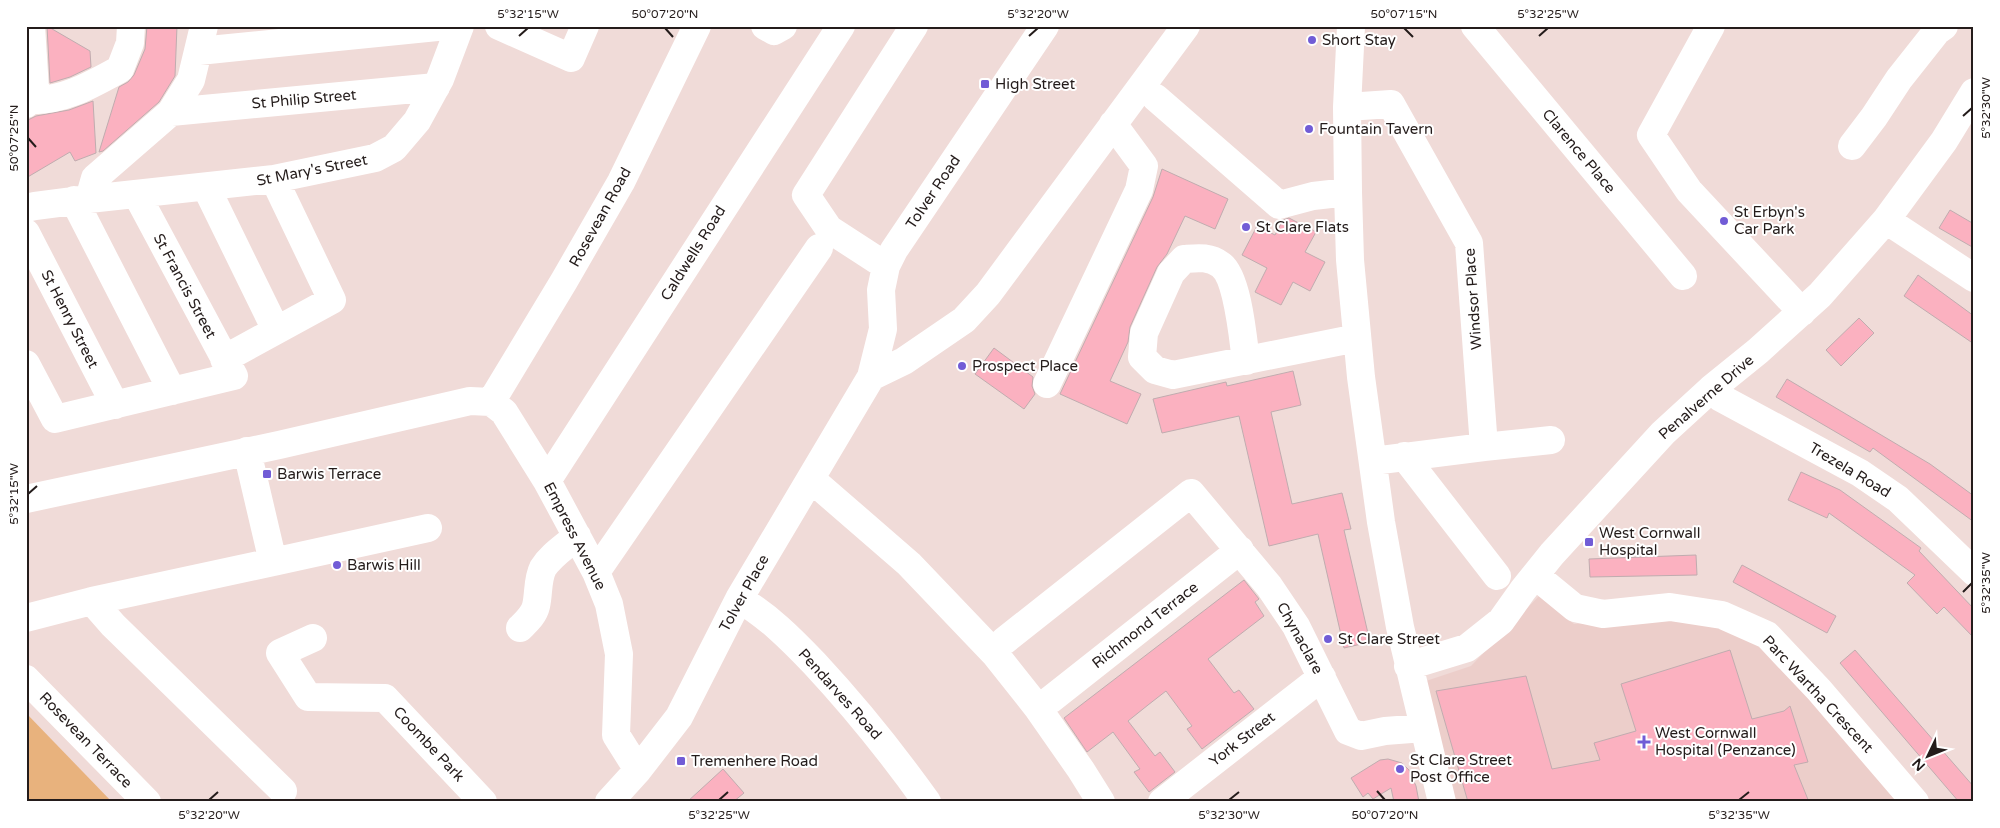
<svg xmlns="http://www.w3.org/2000/svg" width="2000" height="828" font-family="'Varela Round',sans-serif">
	<style>
		.built { fill: #ecceca }
		.green { fill: #e8b27d }
		.building { fill: #fbb1c0; stroke: #c0acaf }
		.lines { fill: none; stroke-linecap: round; stroke-linejoin: round }
		.minor { stroke: #fff; stroke-width: 28 }
		.ticks { fill: none; stroke: #241c1b; stroke-width: 2 }
		.poi-dot { fill: #715cd6; stroke: #fff; stroke-width: 2 }
		.labels { text-anchor: middle; stroke-width: 4; stroke-linejoin: round; paint-order: stroke }
		.poi-label { font-size: 15px; fill: #241c1b; stroke: #fff; text-anchor: start }
		.street-label { font-size: 15px; fill: #241c1b; stroke: #fff }
		.neatline { fill: none; stroke: #241c1b; stroke-width: 2 }
		.ticks-label { font-size: 12px; text-anchor: middle; fill: #241c1b }
	</style>
	<rect width="100%" height="100%" fill="#f0dbd8"/>
	<path class="built" d="M1539,596L1574,624L1671,614L1710,621L1763,643L1905,802H1454L1420,683L1471,666Z"/>
	<path class="green" d="M26,713L112,802H26Z"/>
	<path class="building" d="M47,26L90,51L91,67L70,77L50,83Z
		M147,26H177L175,76L159,102L103,151L99,152L119,87L128,82L134,75L145,49Z
		M93,101L96,153L75,161L70,152L26,178V121L36,116L69,110Z
		M1162,169L1228,199L1215,229L1185,216L1167,254L1157,267L1130,327L1128,342L1110,381L1141,394L1127,424L1060,394L1153,197Z
		M1950,210L1974,224V248L1939,228Z
		M1289,218L1316,232L1305,252L1325,262L1310,291L1293,282L1281,305L1255,292L1267,268L1242,255L1257,226L1275,235L1283,220Z
		M1918,275L1974,316V344L1904,296Z
		M1859,318L1874,333L1841,366L1826,350Z
		M994,348L1033,377L1032,386L1035,394L1024,409L975,374Z
		M1293,371L1301,405L1271,412L1292,504L1342,493L1351,529L1344,530L1370,642L1344,648L1318,534L1269,546L1239,416L1162,433L1153,399L1226,382L1227,386Z
		M1787,379L1930,464L1974,496V522L1873,448L1870,452L1776,397Z
		M1801,472L1840,490L1921,548L1919,551L1974,609V638L1944,607L1937,614L1907,583L1915,575L1829,513L1827,518L1788,500Z
		M1696,555L1697,575L1590,577L1589,559Z
		M1742,565L1836,616L1827,633L1733,582Z
		M1244,580L1259,599L1255,602L1264,616L1208,659L1234,693L1239,690L1254,709L1202,749L1187,729L1192,726L1166,691L1148,705L1128,721L1155,756L1160,752L1175,772L1149,792L1134,772L1140,769L1113,732L1087,752L1064,718Z
		M1730,650L1752,719L1784,711L1790,706L1808,762L1794,765L1809,802H1468L1436,691L1526,676L1552,769L1600,760L1594,743L1636,731L1621,684Z
		M1855,650L1974,787V802H1959L1840,663Z
		M1388,759L1402,763L1409,770L1416,786L1419,802H1394L1391,788L1373,799L1368,793L1363,797L1351,778L1380,760Z
		M723,769L744,793L733,802H687Z"/>
	<g class="lines">
		<path class="minor" d="M499,26L571,58L585,26
			M765,26L774,31L783,26
			M1351,26L1347,107L1348,192L1350,260L1361,377L1381,522L1400,627L1442,802
			M1475,26L1683,276
			M1711,26L1651,135L1689,191L1802,312
			M199,51L447,26
			M1156,98L1279,205L1313,196L1348,192
			M29,100C62,102 91,85 120,69L130,43L131,26
			M26,104L35,89L31,26
			M1347,107L1391,104L1469,243L1484,447L1373,461
			M171,112L436,87
			M1852,146L1874,117L1899,79L1937,31L1944,26
			M206,187L276,330
			M89,199L274,179L375,158L394,148L417,121L440,79L460,26
			M74,200L172,391
			M26,208L35,206L89,199L95,178L171,112L191,80L204,26
			M1886,220L1974,278
			M26,233L115,405
			M886,266L829,229L806,195L914,26
			M224,359L332,300L274,179
			M1246,361C1243,339 1238,278 1221,265C1209,256 1197,258 1184,259L1171,273L1144,333L1142,357L1155,370L1173,375L1357,338
			M26,364L55,419L234,376L137,195
			M871,377L904,361L964,320L988,294L1186,26
			M1047,384L1139,190L1144,166L1113,124
			M1711,389L1721,398L1860,473L1898,499L1974,572
			M491,402L564,281L621,182L697,26
			M491,402L504,412L547,481L596,572L609,604L619,654L616,735L638,770
			M1484,447L1551,440
			M1404,456L1497,576
			M811,479L909,564L995,654L1037,707L1081,770L1101,802
			M547,481L841,26
			M26,499L279,445L470,401L491,402
			M273,562L428,528
			M596,572L819,248
			M1536,576L1575,608L1603,614L1670,607L1722,615L1767,635L1819,690L1915,802
			M739,599C767,615 791,639 814,663C855,707 892,753 927,802
			M92,601L113,625L283,791
			M26,618L92,601L273,562L247,451
			M520,628C527,621 534,615 536,606C539,594 537,580 543,568C551,555 566,546 577,536
			M313,638L280,653L308,697L385,698L483,802
			M1004,641L1191,493L1269,586L1296,626L1348,731L1361,736L1385,731L1424,728
			M1408,666L1467,648L1501,621L1523,590L1552,554L1663,433L1711,389L1758,351L1820,295L1886,220L1944,141L1974,92
			M26,679L147,802
			M1050,700L1240,550
			M609,802L638,770L679,717L739,599L871,377L883,329L881,290L886,266L894,250L1045,26
			M1162,802L1322,677"/>
	</g>
	<path class="ticks" d="M665,28L673,37M1404,28L1413,37M519,36L528,28M1029,36L1038,28M1539,36L1548,28M1963,116L1972,108M28,138L36,147M28,494L37,486M1963,592L1972,583M1377,791L1385,800M209,800L218,792M719,800L728,792M1229,800L1239,792M1739,800L1749,792"/>
	<g class="poi-dot">
		<circle cx="1312" cy="40" r="5"/>
		<rect x="980" y="79" width="10" height="10" rx="2.5"/>
		<circle cx="1309" cy="129" r="5"/>
		<circle cx="1724" cy="221" r="5"/>
		<circle cx="1246" cy="227" r="5"/>
		<circle cx="962" cy="366" r="5"/>
		<rect x="262" y="469" width="10" height="10" rx="2.5"/>
		<rect x="1584" y="537" width="10" height="10" rx="2.5"/>
		<circle cx="337" cy="565" r="5"/>
		<circle cx="1328" cy="639" r="5"/>
		<path d="M1641.5 734.5h5v5h5v5h-5v5h-5v-5h-5v-5h5z"/>
		<rect x="676" y="756" width="10" height="10" rx="2.5"/>
		<circle cx="1400" cy="769" r="5"/>
	</g>
	<g class="labels">
		<g class="poi-label">
			<text x="1322" y="45">Short Stay</text>
			<text x="995" y="89">High Street</text>
			<text x="1319" y="134">Fountain Tavern</text>
			<text x="1734" y="217">St Erbyn's<tspan x="1734" dy="17">Car Park</tspan></text>
			<text x="1256" y="232">St Clare Flats</text>
			<text x="972" y="371">Prospect Place</text>
			<text x="277" y="479">Barwis Terrace</text>
			<text x="1599" y="538">West Cornwall<tspan x="1599" dy="17">Hospital</tspan></text>
			<text x="347" y="570">Barwis Hill</text>
			<text x="1338" y="644">St Clare Street</text>
			<text x="1655" y="738">West Cornwall<tspan x="1655" dy="17">Hospital (Penzance)</tspan></text>
			<text x="1410" y="765">St Clare Street<tspan x="1410" dy="17">Post Office</tspan></text>
			<text x="691" y="766">Tremenhere Road</text>
		</g>
		<g class="street-label">
			<text transform="translate(304 99) rotate(-5)" y="5">St Philip Street</text>
			<text transform="translate(1579 151) rotate(50)" y="5">Clarence Place</text>
			<text transform="translate(312 170) rotate(-11)" y="5">St Mary's Street</text>
			<text transform="translate(933 192) rotate(-56)" y="5">Tolver Road</text>
			<text transform="translate(600 217) rotate(-61)" y="5">Rosevean Road</text>
			<text transform="translate(693 253) rotate(-58)" y="5">Caldwells Road</text>
			<text transform="translate(185 286) rotate(62)" y="5">St Francis Street</text>
			<text transform="translate(1473 299) rotate(-94)" y="5">Windsor Place</text>
			<text transform="translate(70 319) rotate(63)" y="5">St Henry Street</text>
			<text transform="translate(1706 397) rotate(-41)" y="5">Penalverne Drive</text>
			<text transform="translate(1850 470) rotate(31)" y="5">Trezela Road</text>
			<text transform="translate(575 536) rotate(63)" y="5">Empress Avenue</text>
			<text transform="translate(744 593) rotate(-61)" y="5">Tolver Place</text>
			<text transform="translate(1145 625) rotate(-38)" y="5">Richmond Terrace</text>
			<text transform="translate(1300 638) rotate(61)" y="5">Chynaclare</text>
			<text transform="translate(840 694) rotate(48)" y="5">Pendarves Road</text>
			<text transform="translate(1818 694) rotate(47)" y="5">Parc Wartha Crescent</text>
			<text transform="translate(1242 739) rotate(-38)" y="5">York Street</text>
			<text transform="translate(86 740) rotate(46)" y="5">Rosevean Terrace</text>
			<text transform="translate(429 744) rotate(47)" y="5">Coombe Park</text>
		</g>
	</g>
	<rect width="2000" height="828" fill="none" stroke="#ffffff" stroke-width="55"/>
	<g transform="translate(1928 756) rotate(227)" stroke="#ffffff" stroke-width="4" paint-order="stroke">
	<path d="M0-4L9 19L0 12L-9 19Z" fill="#241c1b"/>
	<text y="-8" font-size="14" font-weight="bold" text-anchor="middle" fill="#241c1b">N</text>
	</g>
	<rect x="28" y="28" width="1944" height="772" class="neatline"/>
	<g class="ticks-label">
		<text x="528" y="18">5°32'15"W</text>
		<text x="665" y="18">50°07'20"N</text>
		<text x="1038" y="18">5°32'20"W</text>
		<text x="1404" y="18">50°07'15"N</text>
		<text x="1548" y="18">5°32'25"W</text>
		<text transform="translate(1986 108) rotate(-90)" y="4">5°32'30"W</text>
		<text transform="translate(14 138) rotate(-90)" y="4">50°07'25"N</text>
		<text transform="translate(14 494) rotate(-90)" y="4">5°32'15"W</text>
		<text transform="translate(1986 583) rotate(-90)" y="4">5°32'35"W</text>
		<text x="209" y="819">5°32'20"W</text>
		<text x="719" y="819">5°32'25"W</text>
		<text x="1229" y="819">5°32'30"W</text>
		<text x="1385" y="819">50°07'20"N</text>
		<text x="1739" y="819">5°32'35"W</text>
	</g>
</svg>
